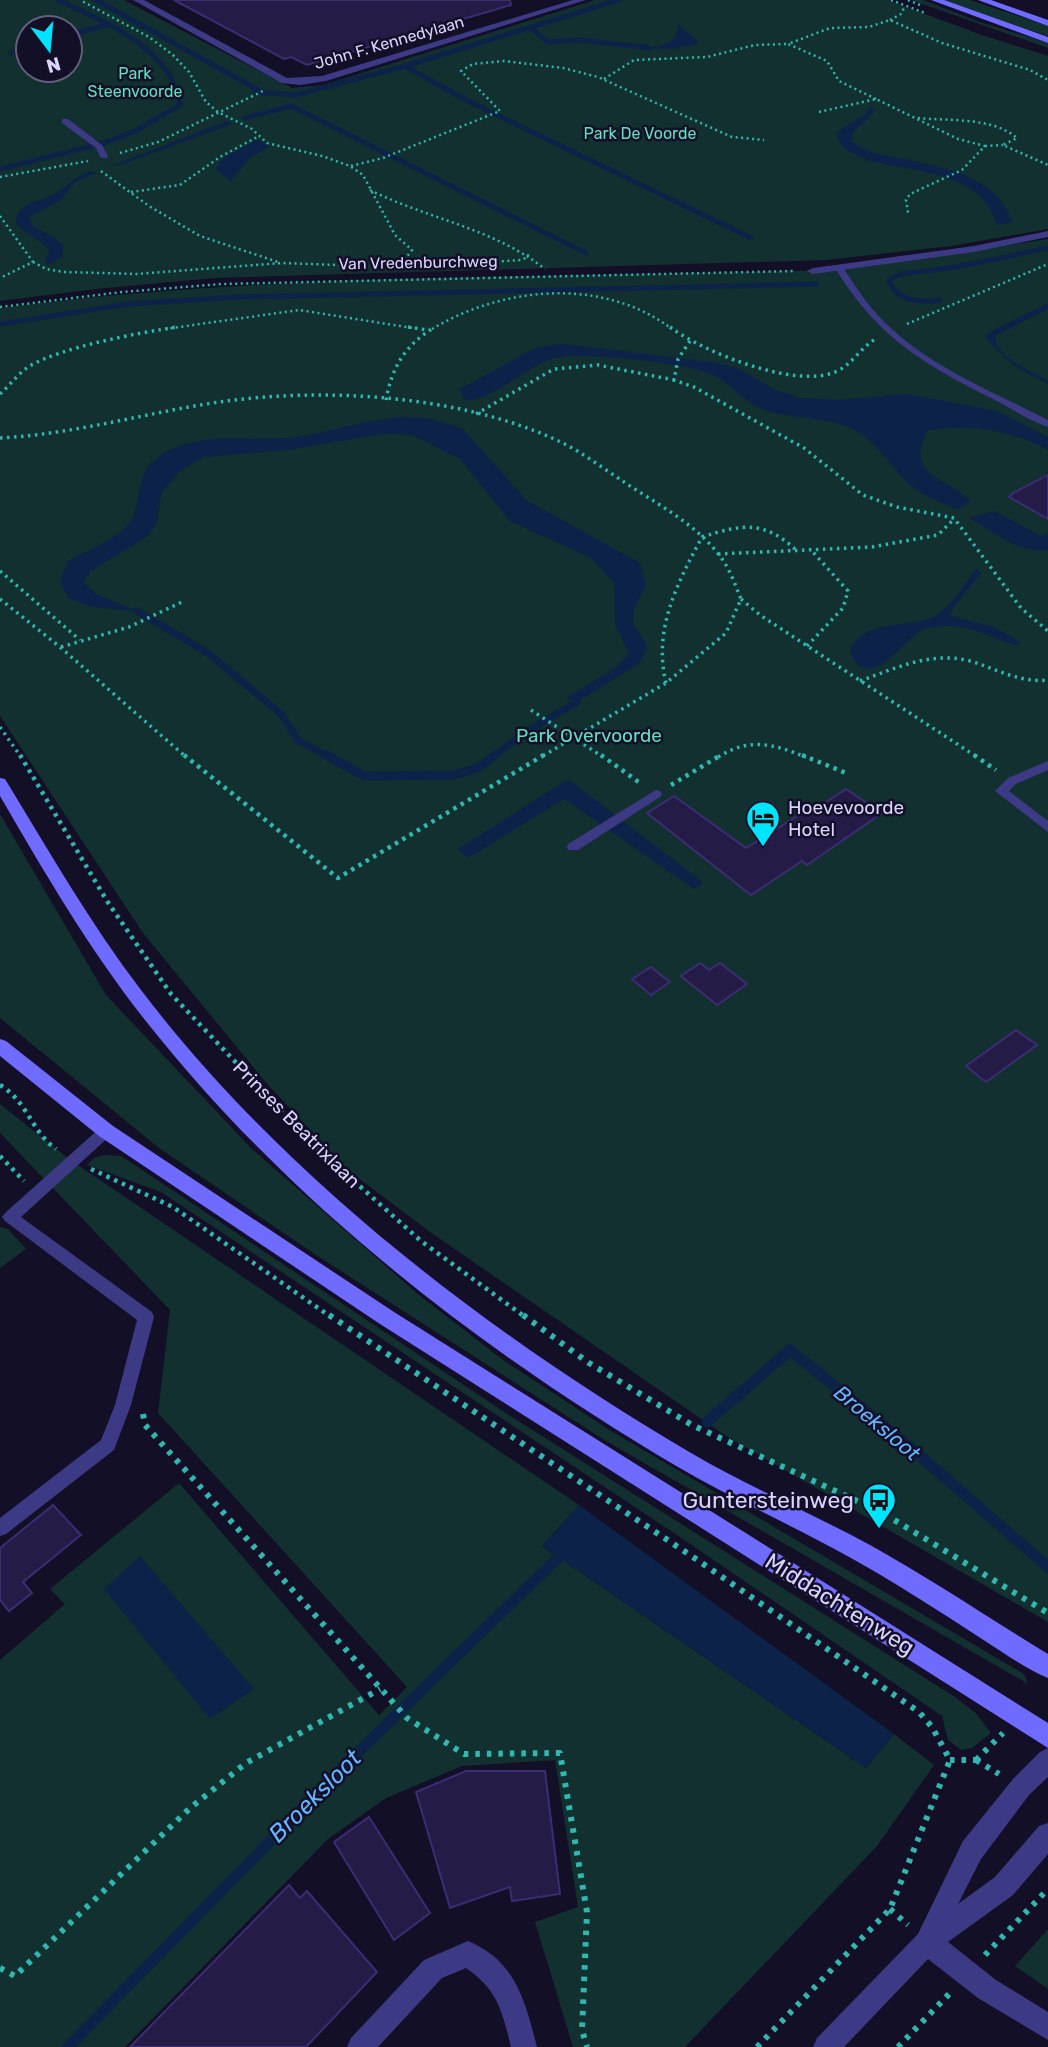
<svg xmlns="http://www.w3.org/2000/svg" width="1048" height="2047" font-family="Rubik,sans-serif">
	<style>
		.green { fill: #12302f; fill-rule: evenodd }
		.water { fill: #0c2248 }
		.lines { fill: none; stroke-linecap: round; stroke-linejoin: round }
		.stream-far3 { stroke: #0c2248; stroke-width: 5 }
		.stream-far2 { stroke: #0c2248; stroke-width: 7 }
		.stream-far1 { stroke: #0c2248; stroke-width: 9 }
		.stream { stroke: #0c2248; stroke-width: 11 }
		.building { fill: #241b47; stroke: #3b2d73; stroke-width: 2 }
		.path-far3 { stroke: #2fb8b0; stroke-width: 2.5; stroke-dasharray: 2 3.5; stroke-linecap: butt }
		.path-far2 { stroke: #2fb8b0; stroke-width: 3.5; stroke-dasharray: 2.5 4.5; stroke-linecap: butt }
		.path-far1 { stroke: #2fb8b0; stroke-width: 4.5; stroke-dasharray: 3.5 5; stroke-linecap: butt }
		.path { stroke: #2fb8b0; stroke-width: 6; stroke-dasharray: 4.5 7; stroke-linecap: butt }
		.lane { fill: #3d3a85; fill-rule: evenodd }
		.street { fill: #3d3a85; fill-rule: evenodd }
		.secondary { fill: #6f6bff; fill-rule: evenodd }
		.labels { text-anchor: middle; stroke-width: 5; stroke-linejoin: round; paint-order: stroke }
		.far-street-label { font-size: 16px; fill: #d9d4ff; stroke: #130f26 }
		.far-park-label { font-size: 16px; fill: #5fe0c0; stroke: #130f26 }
		.park-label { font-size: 19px; fill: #5fe0c0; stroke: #130f26 }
		.poi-label { font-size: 19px; fill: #d9d4ff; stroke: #130f26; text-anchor: start }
		.street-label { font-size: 19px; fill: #d9d4ff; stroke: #130f26 }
		.water-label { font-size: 21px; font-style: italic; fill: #62b6ff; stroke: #130f26 }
		.near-poi-label { font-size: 23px; fill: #d9d4ff; stroke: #130f26; text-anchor: end }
		.near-street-label { font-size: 23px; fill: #d9d4ff; stroke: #130f26 }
		.near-water-label { font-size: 24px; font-style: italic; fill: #62b6ff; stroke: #130f26 }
	</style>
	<rect width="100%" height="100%" fill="#130f26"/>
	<path class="green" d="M0,0H124L292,88L323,85L595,0H888L979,34L1048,56V229L952,246L826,260L214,278L96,289L0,301ZM28,28H70V70H28Z
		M911,0H923L980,22L1048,43V48Z
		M942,0H970L1048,26V36Z
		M1048,239V1622L726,1436L430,1232L349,1171L268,1085L143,933L0,716V308C275,272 553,278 830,270L871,266Z
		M0,814L106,995L252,1149L419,1295L503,1360L611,1431L1024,1674L1028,1684L606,1441L316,1255L159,1148L0,1018Z
		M0,1104L69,1159L579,1505L542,1546L866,1768L894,1734L934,1765L877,1846L685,2047H573L535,1922L578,1907L555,1760L462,1766L386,1798L328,1839L125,2047H0V1660L65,1604L50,1589L179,1483L379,1715L407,1687L158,1413L170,1310L0,1133Z
		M105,1155L121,1156L512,1417L955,1697L976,1713L991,1733L972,1748L961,1750L948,1740L942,1716L674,1533L161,1192L87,1165L94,1158Z
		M0,1227L8,1229L26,1249L0,1268Z
		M1048,1929V1989L1015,1966Z"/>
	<path class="water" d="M91,0H102L262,89L255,91Z
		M678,25L699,42L697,44L671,49L650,48C666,44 677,43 678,25Z
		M870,107L876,110L852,134L853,142C866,153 882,155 898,158C929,164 972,172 995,194C1003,202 1008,213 1013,222L997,225C974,149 862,184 837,138L838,131L864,115Z
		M227,121L233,124L123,164L106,168Z
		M257,140L270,146L250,158L231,181L215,169L225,157Z
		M91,171L97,173L75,182L61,200L29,217L33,226L55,238L64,246L62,257L48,265L45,263L49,251L42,243L16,225L17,214C27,201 38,202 52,195C67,187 75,176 91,171Z
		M1048,303V309L995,336C996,358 1031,371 1048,381V384L1014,366L985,338L990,332Z
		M562,344L713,362L739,369L776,390L800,398L837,400L907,394L997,411L1048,437V450C1007,429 974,424 928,430C903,474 945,477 971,501L957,510C943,502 927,498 914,488C893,471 881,446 858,432C832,416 794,420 765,410C747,404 733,387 717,377C699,365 606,355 581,356C573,356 562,356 554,358C526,366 491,403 464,400L460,389L535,348Z
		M400,417L426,418L462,428L526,500L640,563L646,585L634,609L633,624L645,641L647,648L640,663L577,702L566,698L615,668L629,654L615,624L614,583L591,558L510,521L460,459L412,435L383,434L288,450L204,457L181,470L162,492L157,522L148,536L91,571L83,582L96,594L137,611L92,607L68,598L60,581L68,561C85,552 119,538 130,522C141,505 137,475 152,462C194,426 247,444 296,437C331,432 365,420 400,417Z
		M994,511L1041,536L1048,533V550C1020,555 993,531 969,518Z
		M976,569L981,573L948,615L994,627L1020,642L1019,645C992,641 973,623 941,626C936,627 926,628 920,631C904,640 867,697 850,651C866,614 917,632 941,612C955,601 965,583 976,569Z
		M568,779L703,882L694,889L564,799L473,855L466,857L458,849Z
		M579,1505L894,1734L866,1768L542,1546Z
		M140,1556L254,1689L210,1719L104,1589Z"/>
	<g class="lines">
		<path class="stream-far3" d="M531,28L548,42L581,40L650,48
			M70,35L107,25
			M11,53L28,48
			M405,66L464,99L751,238
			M255,92L295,95L405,66L619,0
			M245,118L291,106L586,253
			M0,169L104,143L135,131L180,105C173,49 103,21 58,0
			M940,300C920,303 898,302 889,281C897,272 913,273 925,271C966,267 1007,256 1048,248
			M0,324L129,304L239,297L816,284"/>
		<path class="stream-far2" d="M137,611L208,653L281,714L299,741L329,757
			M492,757L529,730L577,702"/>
		<path class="stream-far1" d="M326,755L364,776L455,775L479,767L495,755"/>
		<path class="stream" d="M707,1422L790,1350L905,1443L1048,1567
			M68,2047L356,1754L567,1549"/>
	</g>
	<path class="building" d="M174,0H510L511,5L307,65L291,57L284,59Z
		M1048,475V519L1009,497L1013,493Z
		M846,789L882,813L807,865L802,861L751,895L647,813L674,796L746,848L804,812L808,814Z
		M700,963L709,970L720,963L747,984L717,1005L681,976Z
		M651,967L670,982L651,995L632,979Z
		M1016,1030L1037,1045L986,1082L966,1066Z
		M53,1505L81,1535L23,1582L32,1593L9,1611L0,1600V1548Z
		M466,1771H545L560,1894L512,1901L510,1887L450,1908L416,1792Z
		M369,1817L430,1913L394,1940L334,1842Z
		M289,1885L300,1898L307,1891L377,1972L306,2047H130Z"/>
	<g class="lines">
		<path class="path-far3" d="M891,0L925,13
			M908,0L920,5
			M890,20L901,14L905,6
			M604,79L634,60L707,57L755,45L788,44
			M876,99L839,81L827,61L788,44L830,28L869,27L890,20L942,43L1030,70L1048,80
			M819,112L876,99L958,139L985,146L962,170L910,194L906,200L908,213
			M918,118C949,121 993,117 1017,138L1003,145L1048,165
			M985,146L1003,145
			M120,153L158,142L265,90
			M351,166L383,158L500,111L461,71L473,64L504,61L563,68L598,77L732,137L764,140
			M101,171L149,206L200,236L278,262
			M0,177L88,161
			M370,190C428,219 493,228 545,269
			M131,192L180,185L220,157L259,136
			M0,216L33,262L0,278
			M33,262L46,269L64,272L136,274L282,263L366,266L405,259L412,250L395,235L363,175L350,166L322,156L267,143L252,129L218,112L206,102L189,72L173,55L149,37L80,0
			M381,266H432L521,260L528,257V254
			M0,307L122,292L221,284L796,271
			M907,324L1048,264
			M165,329L299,310L419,329
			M432,329C504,286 603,277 672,329"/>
		<path class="path-far2" d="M408,327L427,330
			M670,327C703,352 795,389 835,372C851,366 861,347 877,338
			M690,341L678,359L674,380L694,387L804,448L863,495L897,507L954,518L1021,608L1048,631
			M0,394C9,386 18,374 28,367C61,347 138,333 177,327
			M386,400C392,367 405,345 435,327
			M476,414L554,369L598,365L674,380
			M0,438C75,434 145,413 219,402C324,387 455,395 552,438C578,449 601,467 624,482C657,504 696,524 720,556C730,569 735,585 741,599L726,633L666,683L541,757
			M718,554L872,547L938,535L954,519
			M0,571L80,640
			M0,599L60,647L186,757
			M741,599L760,615L977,757
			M807,646L843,608L848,591L812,551
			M61,647L129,627L182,602
			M860,681C896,668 931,651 970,661C997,669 1019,683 1048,680
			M666,683C653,629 677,584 702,537C743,524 764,520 797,551
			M531,710L603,757
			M0,727L21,757
			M718,757C751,737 772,744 806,757"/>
		<path class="path-far1" d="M20,755L107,901L171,994L315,1146L421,1241L525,1317
			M184,755L338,878L544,755
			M601,755L640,783
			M802,755L846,773
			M974,755L996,770
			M671,785L721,755
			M0,1085C28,1102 31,1131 56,1149
			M0,1156L24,1181
			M91,1169L173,1207L331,1317"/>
		<path class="path" d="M329,1315L696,1559L919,1712L932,1727L950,1760
			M523,1315L589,1363L692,1425L881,1512L1048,1613
			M143,1414L145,1425L407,1718L464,1754L560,1753L587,1912L582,2030L587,2047
			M950,1760H976
			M976,1760L1003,1733
			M976,1760L999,1774
			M890,1909L908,1925
			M985,1955L1048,1889
			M0,1968L15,1976L189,1809L246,1763L380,1689
			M757,2047L890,1909L950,1760
			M898,2047L951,1992"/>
		<path class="lane" d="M62,119H68L102,145L108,156L107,158H101L96,148L62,123Z
			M836,266H842C857,289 872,312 893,330C937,370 996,393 1048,420V427C1030,421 1012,409 995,400C922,363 879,339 835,268Z
			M1048,761V770L1016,784L1009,791L1048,821V832L995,791L1008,778Z
			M656,790L660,791L662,794L660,797L578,850H568L567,847L568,844Z
			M106,1125L111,1127L113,1131L111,1135L21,1217L152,1312L154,1317L131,1405L114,1450L6,1534L0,1536V1518L101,1440L115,1405L137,1320L5,1221L2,1217L5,1213L101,1127Z"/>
		<path class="street" d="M133,0H144L287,78L322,76L573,0H586L326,81L300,85L282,83Z
			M1048,231V237L974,252L813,274L807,271L813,268L974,246Z
			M1048,1748V1777L1029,1795L981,1859L958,1904L995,1877L1039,1826L1048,1823V1854L1013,1895L948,1942L996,1980L1048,2012V2040L978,1998L928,1959L844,2047H813L817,2038L918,1934L963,1841L1013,1779L1040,1752Z
			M468,1941C516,1961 525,2001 537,2047H511C502,2011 498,1990 466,1968L442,1978L378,2047H347L351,2038L424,1960Z"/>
		<path class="secondary" d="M931,0H944L1048,37V43Z
			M978,0H991L1048,20V26Z
			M0,778L5,779C49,851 90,923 141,990C284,1178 489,1334 691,1453C749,1487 811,1513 870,1545C931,1579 989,1618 1048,1654V1678C1025,1669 1003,1652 982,1639C939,1611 896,1583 851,1558C794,1526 734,1500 678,1467C481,1351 291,1204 149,1025C92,954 46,875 0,796Z
			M0,1039L6,1041L113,1126L394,1312L1048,1723V1748L380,1324L99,1136L0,1056Z"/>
	</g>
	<defs>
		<g id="hotel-pin" transform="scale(1.75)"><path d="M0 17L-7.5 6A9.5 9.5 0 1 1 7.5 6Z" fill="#00e5ff" stroke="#130f26"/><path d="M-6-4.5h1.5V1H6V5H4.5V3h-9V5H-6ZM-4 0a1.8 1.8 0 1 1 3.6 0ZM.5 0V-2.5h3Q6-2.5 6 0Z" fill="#111"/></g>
		<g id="bus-pin" transform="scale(1.75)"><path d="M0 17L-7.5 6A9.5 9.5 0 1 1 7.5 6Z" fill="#00e5ff" stroke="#130f26"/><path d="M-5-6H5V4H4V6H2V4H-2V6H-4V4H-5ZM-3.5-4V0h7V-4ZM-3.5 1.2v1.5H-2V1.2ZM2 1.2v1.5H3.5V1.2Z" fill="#111"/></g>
	</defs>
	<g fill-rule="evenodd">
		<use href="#hotel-pin" x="763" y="818"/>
		<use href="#bus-pin" x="879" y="1500"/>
	</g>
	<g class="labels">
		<g class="far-street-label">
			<text transform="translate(389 42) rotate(-16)" y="6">John F. Kennedylaan</text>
			<text transform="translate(418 262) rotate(-1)" y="6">Van Vredenburchweg</text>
		</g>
		<g class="far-park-label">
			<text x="135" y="79">Park<tspan x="135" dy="18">Steenvoorde</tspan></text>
			<text x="640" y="139">Park De Voorde</text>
		</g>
		<g class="park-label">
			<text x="589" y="742">Park Overvoorde</text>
		</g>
		<g class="poi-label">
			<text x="788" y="814">Hoevevoorde<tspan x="788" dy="22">Hotel</tspan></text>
		</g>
		<g class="street-label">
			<text transform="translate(297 1124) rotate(45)" y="7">Prinses Beatrixlaan</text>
		</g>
		<g class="water-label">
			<text transform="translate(877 1423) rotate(40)" y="7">Broeksloot</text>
		</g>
		<g class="near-poi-label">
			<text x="854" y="1508">Guntersteinweg</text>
		</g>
		<g class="near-street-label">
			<text transform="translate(840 1604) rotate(32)" y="8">Middachtenweg</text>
		</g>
		<g class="near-water-label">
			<text transform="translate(315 1796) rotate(-45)" y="8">Broeksloot</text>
		</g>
	</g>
	<g transform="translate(49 49) rotate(164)"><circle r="33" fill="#130f26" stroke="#625e7d" stroke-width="2"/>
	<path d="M0-5L12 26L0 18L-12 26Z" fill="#00e5ff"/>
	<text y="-10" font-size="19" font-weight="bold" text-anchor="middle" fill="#d9d4ff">N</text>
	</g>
</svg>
